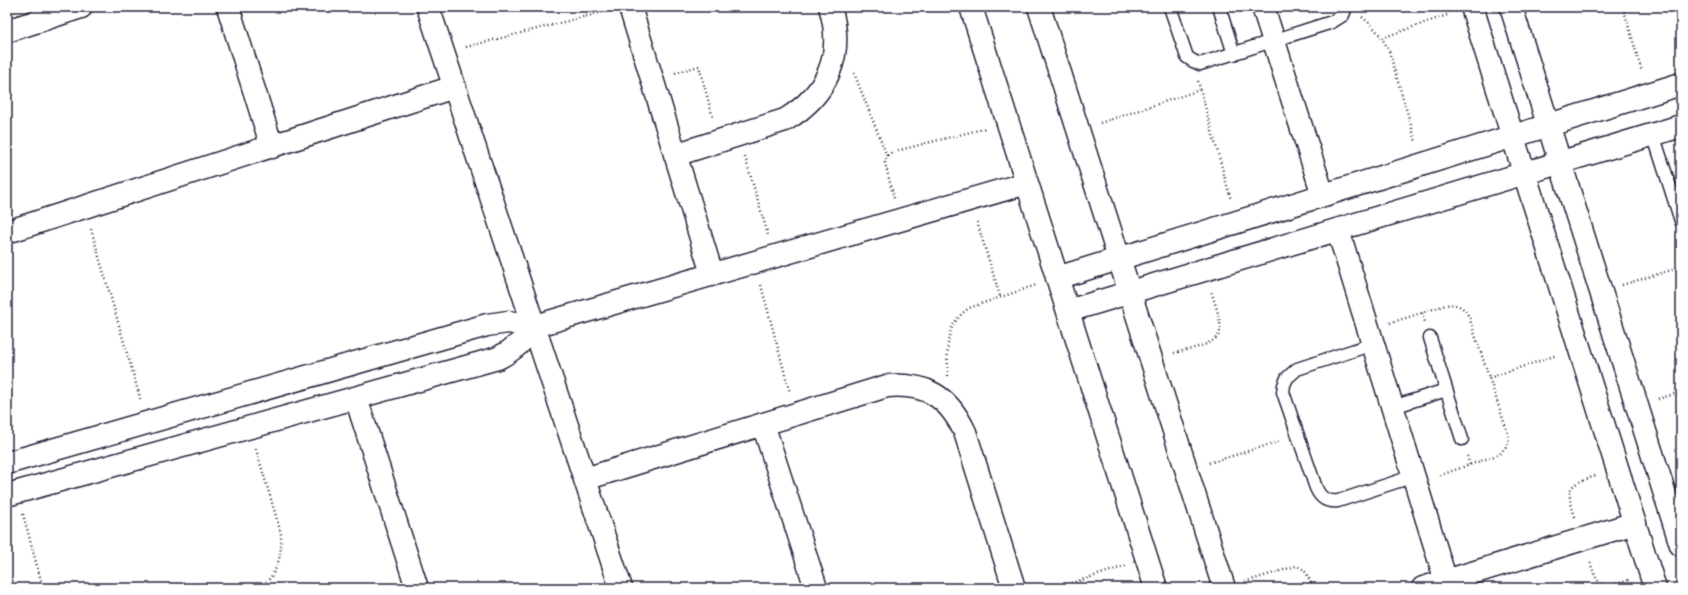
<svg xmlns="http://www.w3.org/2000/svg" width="1688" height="595" font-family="'Comic Neue',sans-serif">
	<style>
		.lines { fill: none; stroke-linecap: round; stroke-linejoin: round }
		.lane-casing { stroke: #22223b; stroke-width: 15 }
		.street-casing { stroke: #22223b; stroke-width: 25 }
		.path { stroke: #22223b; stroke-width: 2.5; stroke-dasharray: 1 3; stroke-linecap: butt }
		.lane { stroke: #fff; stroke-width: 12 }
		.street { stroke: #fff; stroke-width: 22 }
	</style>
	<rect width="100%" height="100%" fill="#fff"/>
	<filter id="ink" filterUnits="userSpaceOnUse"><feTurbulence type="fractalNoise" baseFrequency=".025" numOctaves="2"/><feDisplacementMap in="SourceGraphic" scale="8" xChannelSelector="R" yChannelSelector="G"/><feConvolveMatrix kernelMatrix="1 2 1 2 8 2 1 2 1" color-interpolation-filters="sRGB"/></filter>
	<g filter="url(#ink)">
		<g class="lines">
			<g class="lane-casing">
				<path id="lane" d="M1170,7L1187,57L1193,61L1200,64L1332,22L1343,15L1346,7
					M1219,7L1234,54
					M1653,134L1681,221
					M1430,338L1462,439
					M1373,344L1297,369L1287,378L1284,385L1283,392L1316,488C1321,499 1327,502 1338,501L1414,476
					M1393,407L1446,390"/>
			</g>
			<g class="street-casing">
				<path id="street" d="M228,7L272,147
					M428,7L621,588
					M630,7L712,274
					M971,7L1156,588
					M1039,7L1224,588
					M1263,7L1323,195
					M1472,7L1655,588
					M1511,7L1681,545
					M7,31L81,7
					M675,155L785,120C827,95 845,55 830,7
					M1338,230L1448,588
					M7,232L454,87
					M1057,278L1681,84
					M1068,311L1681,126
					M356,398L417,588
					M763,424L816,588
					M7,463L487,325L508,322L535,326L1027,183
					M585,479L887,386C926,383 948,396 965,432L1014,588
					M7,495L498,358C514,350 524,340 535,326
					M1423,588L1635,523"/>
			</g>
			<path class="path" d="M1623,7L1642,72
				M1065,9L1072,7
				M1362,17C1375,27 1382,37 1389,51L1416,142
				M1382,38L1450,14
				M466,47L607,11
				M675,73L699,66L713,118
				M854,73L887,156
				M1198,81L1231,200
				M1100,123L1200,90
				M745,157L768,235
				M894,198L885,163L887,156L892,152L986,128
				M977,222L1000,296
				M91,229L141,401
				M761,285L790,393
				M1622,285L1681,267
				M1422,313L1425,322
				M1390,323L1446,305C1457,303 1464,307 1469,317L1509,437L1508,444L1500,454L1438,476
				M1174,353C1186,350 1218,345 1220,331C1222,321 1214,301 1211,291
				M948,376C948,347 943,327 969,308L1036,285
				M1489,378L1557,355
				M1658,399L1681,392
				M256,449L281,533C282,555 278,574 260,588
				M1467,456L1470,465
				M1209,463L1281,441
				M23,514L43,588
				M1575,517C1566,488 1566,485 1596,476
				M1590,562C1599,590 1602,588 1629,580
				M1245,582L1296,566C1307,569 1309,578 1312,588
				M1056,588L1126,566"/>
			<use href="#lane" class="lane"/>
			<use href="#street" class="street"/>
		</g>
	</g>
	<rect width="1688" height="595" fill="none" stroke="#fff" stroke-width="24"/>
	<rect x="12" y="12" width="1664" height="571" fill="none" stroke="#22223b" stroke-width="1.5" filter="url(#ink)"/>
</svg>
